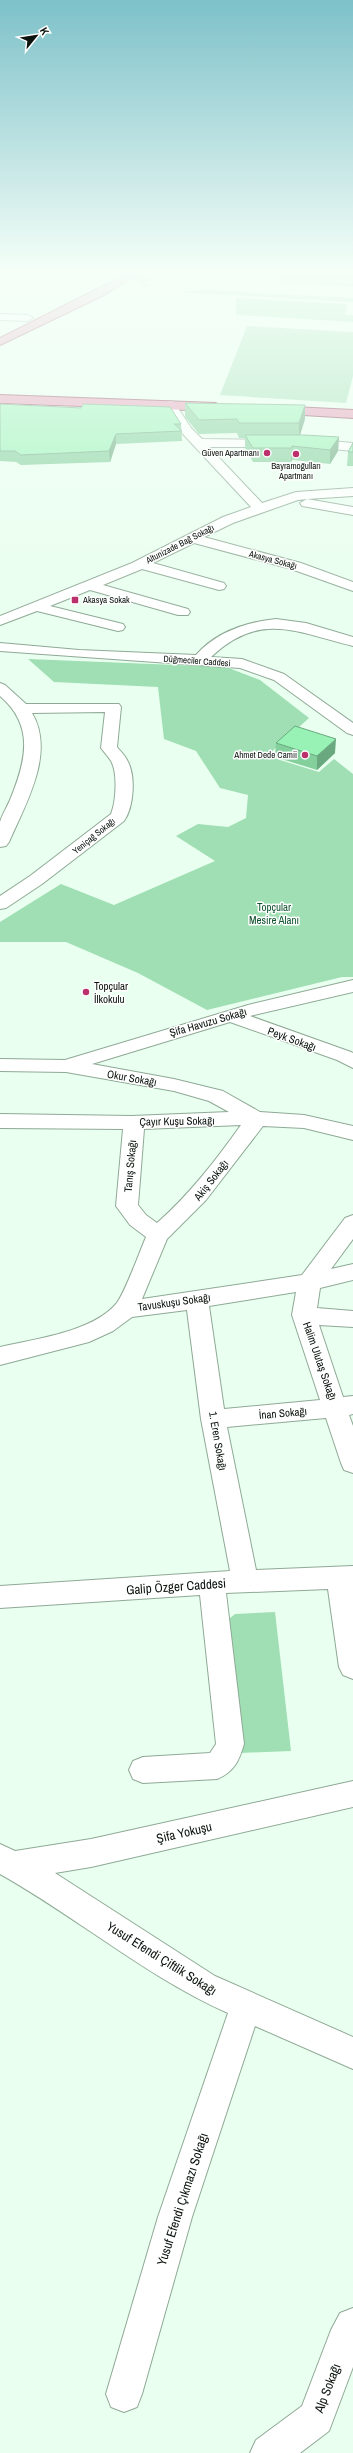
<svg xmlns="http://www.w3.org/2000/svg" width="353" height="2453" font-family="'Archivo Narrow',sans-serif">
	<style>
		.green { fill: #9fdfb3 }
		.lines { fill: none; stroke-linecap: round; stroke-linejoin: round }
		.minor-casing { stroke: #8fa996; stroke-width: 2 }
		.major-casing { stroke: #8c3d5a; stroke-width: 2 }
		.minor { fill: #fff; fill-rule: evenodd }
		.major { fill: #e498b5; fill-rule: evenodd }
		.wall { fill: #83d09c }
		.shaded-wall { fill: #6aa97f }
		.building { fill: #98f2b5; stroke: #6aa97f }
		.poi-dot { fill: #bb306a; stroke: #fff; stroke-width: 1.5 }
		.labels { text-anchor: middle; stroke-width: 3; stroke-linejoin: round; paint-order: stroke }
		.far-poi-label { font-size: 9px; fill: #0a130d; stroke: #fff; text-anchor: end }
		.far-street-label { font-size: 9px; fill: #0a130d; stroke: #fff }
		.park-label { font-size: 11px; fill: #10532e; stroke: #fff }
		.poi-label { font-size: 11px; fill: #0a130d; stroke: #fff; text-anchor: start }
		.street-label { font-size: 11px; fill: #0a130d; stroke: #fff }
		.near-street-label { font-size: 13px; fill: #0a130d; stroke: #fff }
	</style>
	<rect width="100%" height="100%" fill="#e9ffef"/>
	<path class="green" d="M140,275H152L146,283L153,286L143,287L132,279Z
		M247,275H353V287L276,283L277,276Z
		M202,290L353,298V302L177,292Z
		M236,298L347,304L345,315H353V322L236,315Z
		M247,326L353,332V376L346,403L220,395Z
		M28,659L226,667L260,680L309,718L267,756L319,772L334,759L353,774V977H342L207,1010L138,973L66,942H0V922L61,884L114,905L215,861L176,836L198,824L228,827L246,818L248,795L220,788L196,751L164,739L158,687L54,682Z
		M275,1612L291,1751L240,1753L229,1619L235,1614Z"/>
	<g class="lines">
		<g class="minor-casing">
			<path id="minor" d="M0,314L28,315L33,318L28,321L0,320Z
				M170,401L174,402L191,428L202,439L278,440L280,443L274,447H209L262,503L296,492L353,488V496L307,499L353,507V515L302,506L300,503L307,499L298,500L233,523L204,537L301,563L353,582V591L291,569L194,543L153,563L224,583L226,586L224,589L219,590L142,569L103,585L188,609L190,612L188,615H178L90,590L50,606L123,624L125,627L123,630L118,631L37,611L0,625V616L132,563L223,517L251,507L182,433L164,405Z
				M308,439L353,443V451L304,446L302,443Z
				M276,619L306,623L353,637V646C298,633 261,610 211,657L242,659L284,674L353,723V735L347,733L274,680L240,668L0,651V643L79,650L196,655C216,632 247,622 276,619Z
				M0,683L5,685L26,704H119L121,707L117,747C120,751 125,755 127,760C136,775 134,807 124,821L42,884L6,908L0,909V896L30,876L111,814C116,802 118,773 111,761C108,756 104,752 101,748L105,712L32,713C56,753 25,805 9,842L6,846L0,847C0,840 0,830 0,822C2,815 7,807 10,800C26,761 35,726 0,696Z
				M353,980V992L250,1016L351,1052L353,1053V1068L337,1060L230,1022L92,1064L174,1079L223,1091L260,1112L304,1115L353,1126V1140L304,1128L263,1126L206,1200L167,1239L142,1299L302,1275L345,1218L353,1215V1239L331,1269L353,1264V1280L320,1288L317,1308L353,1311V1327L319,1325L343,1397L353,1396V1414L349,1415L353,1426V1473L344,1470L341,1463L326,1418L227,1427L256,1570L353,1566V1679L343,1675L339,1667L328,1589L226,1593L244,1744C239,1761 234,1772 217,1779L143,1783L133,1779L129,1770L133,1761L143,1757L210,1753L216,1744L200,1595L0,1608V1586L230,1571L201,1419L187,1310L132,1317L113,1331L89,1342L0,1365V1347C35,1339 92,1332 116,1304C124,1295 140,1251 146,1237L130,1225L116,1206L123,1129L0,1128V1114L132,1116L229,1112L209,1101L174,1091L66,1072L0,1071V1059L65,1060L248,1005ZM241,1125C216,1160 190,1194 157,1223L146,1215L138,1205L144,1129ZM296,1292L292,1315L320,1400L224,1409L209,1306Z
				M353,1781V1807L91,1867L55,1873L215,1976L353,2037V2069L255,2026L192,2217L142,2394L137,2407L124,2412L111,2407L106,2394L158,2217L228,2013C148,1978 77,1917 0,1874V1844L15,1851L91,1839Z
				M353,2308V2367L329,2431L300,2453H250L256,2440L302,2406L331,2330L340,2313Z"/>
		</g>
		<g class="major-casing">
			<path id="major" d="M125,275H137L104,295L0,345V338Z
				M0,395L216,403L222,407L216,411L0,403Z
				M274,406L353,410V418L270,413L268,410L270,407Z"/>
		</g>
		<use href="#minor" class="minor"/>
		<use href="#major" class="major"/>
	</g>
	<path class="wall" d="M185,403L305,419L300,435L339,437L338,451L330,464L292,460L291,462H253L245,448V438H239L237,433L199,434L185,417Z
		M0,404L181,424L182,441L116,444L110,462L21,465L16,462L0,461Z
		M353,443V466H347L348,452Z
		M276,743L335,753L317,770L275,757Z"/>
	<path class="shaded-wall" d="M305,405V419L299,438V423Z
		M116,434V444L110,462L109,451Z
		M339,437L338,451L330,464V450Z
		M292,446V460L291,462L292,448Z
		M336,739L335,753L317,770V756Z"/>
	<path class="building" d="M185,403L305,405L299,423H239L237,419L199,420Z
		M0,404L81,408L83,404L170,407L181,424H174L182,431L116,434L109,451L21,455L15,451H0Z
		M245,435H304L339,437L330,450L292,446V448H253Z
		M353,443V452H348Z
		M295,726L336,739L317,756L276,743Z"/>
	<linearGradient id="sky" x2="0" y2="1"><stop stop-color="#7dc1c9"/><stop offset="0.44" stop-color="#f5fff8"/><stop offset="1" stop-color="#f5fff8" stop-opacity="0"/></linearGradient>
	<rect width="353" height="618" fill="url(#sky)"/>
	<g class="poi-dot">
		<circle cx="267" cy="453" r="4"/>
		<circle cx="296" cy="454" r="4"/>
		<rect x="71" y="596" width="8" height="8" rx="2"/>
		<circle cx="305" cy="755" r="4"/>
		<circle cx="86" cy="992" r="4"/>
	</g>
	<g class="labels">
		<g class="far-poi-label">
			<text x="259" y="456">Güven Apartmanı</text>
			<text x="296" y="469" text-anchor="middle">Bayramoğulları<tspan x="296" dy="10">Apartmanı</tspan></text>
			<text x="83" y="603" text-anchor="start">Akasya Sokak</text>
			<text x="297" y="758">Ahmet Dede Camii</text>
		</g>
		<g class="far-street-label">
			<text transform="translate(180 544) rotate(-27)" y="3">Altunizade Bağ Sokağı</text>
			<text transform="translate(273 560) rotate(15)" y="3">Akasya Sokağı</text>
			<text transform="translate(197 661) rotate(4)" y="3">Düğmeciler Caddesi</text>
			<text transform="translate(94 836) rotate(-39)" y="3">Yeniçağ Sokağı</text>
		</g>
		<g class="park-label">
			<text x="274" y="911">Topçular<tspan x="274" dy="13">Mesire Alanı</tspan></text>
		</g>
		<g class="poi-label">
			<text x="94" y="990">Topçular<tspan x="94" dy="13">İlkokulu</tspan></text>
		</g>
		<g class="street-label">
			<text transform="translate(208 1022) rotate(-16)" y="4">Şifa Havuzu Sokağı</text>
			<text transform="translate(292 1039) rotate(20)" y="4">Peyk Sokağı</text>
			<text transform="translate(132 1078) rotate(10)" y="4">Okur Sokağı</text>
			<text transform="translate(177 1121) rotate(-1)" y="4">Çayır Kuşu Sokağı</text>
			<text transform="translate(130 1166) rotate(-85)" y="4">Tanış Sokağı</text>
			<text transform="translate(211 1180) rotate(-52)" y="4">Akiş Sokağı</text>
			<text transform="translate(174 1302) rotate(-8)" y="4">Tavuskuşu Sokağı</text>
			<text transform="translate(320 1361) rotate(71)" y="4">Halim Ulutaş Sokağı</text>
			<text transform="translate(283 1413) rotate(-5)" y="4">İnan Sokağı</text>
			<text transform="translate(218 1441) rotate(80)" y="4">1. Eren Sokağı</text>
		</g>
		<g class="near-street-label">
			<text transform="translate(176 1586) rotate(-4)" y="5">Galip Özger Caddesi</text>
			<text transform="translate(184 1832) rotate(-13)" y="5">Şifa Yokuşu</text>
			<text transform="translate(162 1958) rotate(32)" y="5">Yusuf Efendi Çiftlik Sokağı</text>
			<text transform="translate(182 2199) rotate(-72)" y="5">Yusuf Efendi Çıkmazı Sokağı</text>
			<text transform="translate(327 2388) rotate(-69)" y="5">Alp Sokağı</text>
		</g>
	</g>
	<g transform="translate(36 36) rotate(60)" stroke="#ffffff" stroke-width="3" paint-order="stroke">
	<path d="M0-3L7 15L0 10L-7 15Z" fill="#0a130d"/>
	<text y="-6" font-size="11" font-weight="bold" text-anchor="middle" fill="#0a130d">K</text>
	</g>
</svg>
